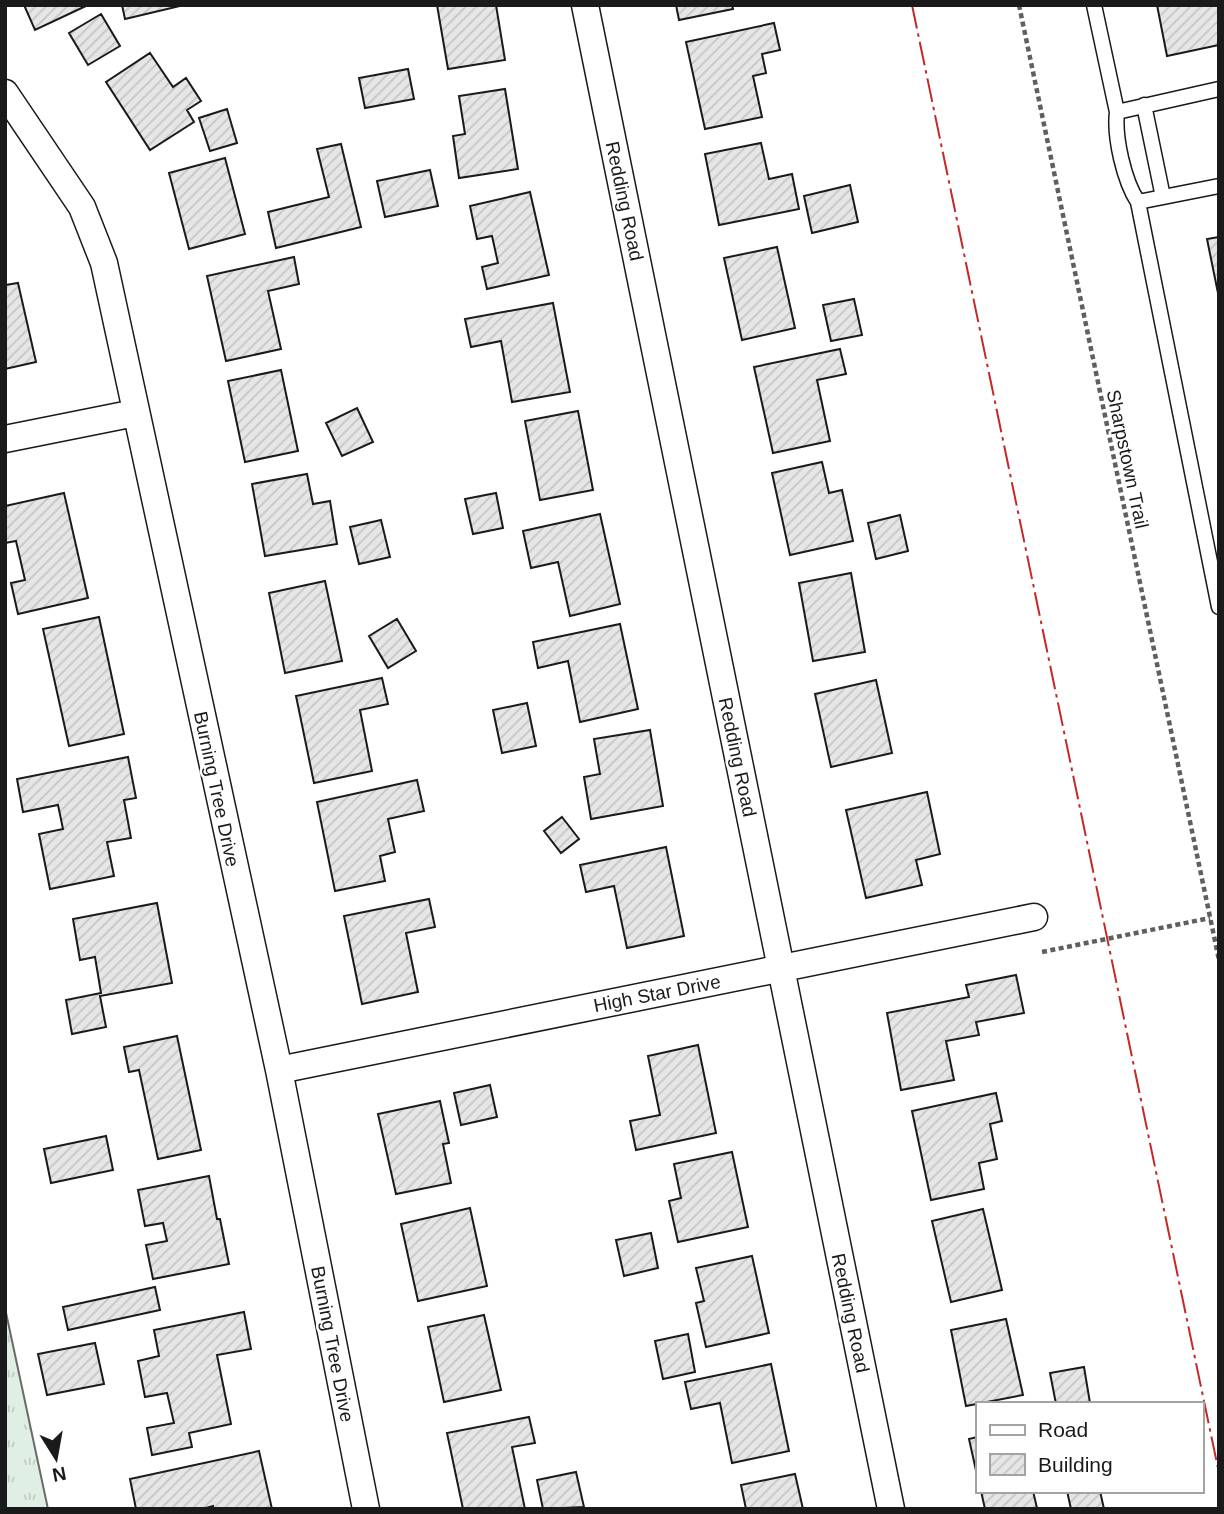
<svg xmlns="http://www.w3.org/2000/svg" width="1224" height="1514" font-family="Helvetica,sans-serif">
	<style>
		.grass { fill: url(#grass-tufts); stroke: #6a6a6a; stroke-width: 2 }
		.building { fill: url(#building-hatch); stroke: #1a1a1a; stroke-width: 2 }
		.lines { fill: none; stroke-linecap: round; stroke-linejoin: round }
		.service-casing { stroke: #1a1a1a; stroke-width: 17 }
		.minor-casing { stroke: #1a1a1a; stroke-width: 29 }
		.path { stroke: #5f5f5f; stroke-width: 4.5; stroke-dasharray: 5 3.5; stroke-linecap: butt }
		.service { stroke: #fff; stroke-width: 14 }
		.minor { stroke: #fff; stroke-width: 26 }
		.power { stroke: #c62828; stroke-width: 2; stroke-dasharray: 24 5 3.5 5; stroke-linecap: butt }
		.labels { text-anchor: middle; stroke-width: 5; stroke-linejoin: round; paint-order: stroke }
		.street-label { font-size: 19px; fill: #1a1a1a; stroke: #fff }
	</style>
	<defs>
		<pattern id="grass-tufts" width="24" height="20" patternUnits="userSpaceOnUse" patternTransform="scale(1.75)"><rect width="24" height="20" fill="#e0efe3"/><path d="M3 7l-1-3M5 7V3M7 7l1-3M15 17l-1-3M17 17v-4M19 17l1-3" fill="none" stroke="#c0ccc2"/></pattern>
		<pattern id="building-hatch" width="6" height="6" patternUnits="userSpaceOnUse" patternTransform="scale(1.75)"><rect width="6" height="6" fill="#e6e6e6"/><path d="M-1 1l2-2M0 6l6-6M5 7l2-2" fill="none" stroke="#c5c5c5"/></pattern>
	</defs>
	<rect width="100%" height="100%" fill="#fff"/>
	<path class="grass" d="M5,1308L48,1509H5Z"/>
	<path class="building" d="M24,5H88L35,30Z
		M122,5H180V6L125,19Z
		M437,5H496L505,60L448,69Z
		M676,5H732L733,9L679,20Z
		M1157,5H1219V45L1167,56Z
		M101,14L120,46L88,65L69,33Z
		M774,23L780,50L762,54L766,73L753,76L762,117L705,129L686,42Z
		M150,53L173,87L186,78L201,101L187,110L194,122L150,150L106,82Z
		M408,69L414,99L365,108L359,78Z
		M505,89L518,169L459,178L453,136L465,134L459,96Z
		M227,109L237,143L210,151L199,118Z
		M761,143L769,179L792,174L799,209L719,225L705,154Z
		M341,144L361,227L276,248L268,212L329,197L317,149Z
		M225,158L245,234L189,249L169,173Z
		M430,170L438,206L385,217L377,181Z
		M850,185L858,222L812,233L804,196Z
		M530,192L549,275L487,289L482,267L498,263L492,236L477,239L470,206Z
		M1219,237V298L1207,239Z
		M777,247L795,328L742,340L724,258Z
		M294,257L299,284L268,291L281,349L226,361L207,276Z
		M18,283L36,362L5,369V285Z
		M854,299L862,335L831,341L823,305Z
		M553,303L570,392L512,402L501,341L471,347L465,319Z
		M840,349L846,374L817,380L830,441L773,453L754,367Z
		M281,370L298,451L245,462L228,381Z
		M357,408L373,442L342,456L326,423Z
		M578,411L593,490L540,500L525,421Z
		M822,462L829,493L842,490L853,541L790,555L772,473Z
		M307,474L313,504L330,501L337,544L265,556L252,484Z
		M64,493L88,598L18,614L11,583L25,580L16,541L5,543V506Z
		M496,493L503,528L473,534L465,499Z
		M600,514L620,604L570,616L558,562L531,568L523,531Z
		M900,515L908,551L876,559L868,523Z
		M381,520L390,557L359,564L350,527Z
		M851,573L865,652L813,661L799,583Z
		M325,581L342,661L285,673L269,593Z
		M99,617L124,734L69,746L43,629Z
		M397,619L416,651L388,668L369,636Z
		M620,624L638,709L580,722L568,661L538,668L533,642Z
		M382,678L388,704L360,710L372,771L314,783L296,696Z
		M876,680L892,753L831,767L815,694Z
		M527,703L536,746L502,753L493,710Z
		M650,730L663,806L591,819L584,777L600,774L594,739Z
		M128,757L136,798L124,800L131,838L107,842L114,876L50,889L39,834L63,829L58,805L23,812L17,779Z
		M417,780L424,811L388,819L395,852L380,856L385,881L335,891L317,802Z
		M927,792L940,854L916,860L922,885L866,898L846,810Z
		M562,817L579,839L561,853L544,831Z
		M666,847L684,936L627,948L614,886L586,892L580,865Z
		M429,899L435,927L406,933L418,992L362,1004L344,916Z
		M157,903L172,983L100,996L106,1027L72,1034L66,1000L101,993L95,957L80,960L73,919Z
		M1016,975L1024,1013L976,1022L979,1035L946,1041L954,1080L901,1090L887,1013L969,997L966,985Z
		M177,1036L201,1150L158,1159L139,1070L129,1072L124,1047Z
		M698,1045L716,1133L636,1150L630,1121L660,1115L648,1056Z
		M490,1085L497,1117L461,1125L454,1093Z
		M996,1093L1002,1121L990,1124L997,1159L979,1163L984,1189L931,1200L912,1111Z
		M440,1101L449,1143L443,1144L451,1183L396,1194L378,1114Z
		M106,1136L113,1170L51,1183L44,1149Z
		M732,1152L748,1227L678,1242L669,1201L681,1198L674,1164Z
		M209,1176L217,1219H220L229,1264L153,1279L146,1245L167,1241L163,1223L145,1226L138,1190Z
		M470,1208L487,1286L418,1301L401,1224Z
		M983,1209L1002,1290L951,1302L932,1221Z
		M651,1233L658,1268L624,1276L616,1240Z
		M752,1256L769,1333L706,1347L696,1303L704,1301L696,1268Z
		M155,1287L160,1310L68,1330L63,1307Z
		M244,1312L251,1349L217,1355L231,1424L189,1433L192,1447L152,1455L147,1428L174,1423L167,1393L145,1397L138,1361L159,1356L154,1330Z
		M484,1315L501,1390L444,1402L428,1327Z
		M1006,1319L1023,1395L966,1406L951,1330Z
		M688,1334L695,1372L663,1379L655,1341Z
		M95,1343L104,1384L47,1395L38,1354Z
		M771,1364L789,1451L732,1463L720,1403L691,1409L685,1382Z
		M1084,1367L1090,1403L1056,1404L1050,1373Z
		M529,1417L535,1443L512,1447L525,1509H463L447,1433Z
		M977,1437V1475L969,1439Z
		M259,1451L272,1509H213V1506L202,1509H136L130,1479Z
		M576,1472L584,1507L543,1509L537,1480Z
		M795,1474L803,1509H746L741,1485Z
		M981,1491H1033L1037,1508L985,1509Z
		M1067,1491H1100L1104,1509H1071Z"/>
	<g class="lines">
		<g class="service-casing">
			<path id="service" d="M1094,5L1117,112L1219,89
				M1144,105L1163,197
				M1117,112C1114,137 1124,181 1138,202
				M1219,186L1138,202L1219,607"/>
		</g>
		<g class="minor-casing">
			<path id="minor" d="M585,5L891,1509
				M5,93L82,207L104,263L279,1070L366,1509
				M5,439L135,413
				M279,1070L1034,917"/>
		</g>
		<path class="path" d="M1019,5L1219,960
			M1042,952L1210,918"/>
		<use href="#service" class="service"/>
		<use href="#minor" class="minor"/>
		<path class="power" d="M912,5L1219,1473"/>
	</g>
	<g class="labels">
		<g class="street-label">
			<text transform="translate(625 201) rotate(78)" y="7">Redding Road</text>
			<text transform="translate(1128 459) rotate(78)" y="7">Sharpstown Trail</text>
			<text transform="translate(738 757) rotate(78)" y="7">Redding Road</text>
			<text transform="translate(217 789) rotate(78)" y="7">Burning Tree Drive</text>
			<text transform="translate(657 993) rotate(-11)" y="7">High Star Drive</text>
			<text transform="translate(851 1313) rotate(78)" y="7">Redding Road</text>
			<text transform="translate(333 1344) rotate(79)" y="7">Burning Tree Drive</text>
		</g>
	</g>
	<rect width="1224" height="1514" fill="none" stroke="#1a1a1a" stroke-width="14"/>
	<rect x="976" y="1402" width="228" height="91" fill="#ffffff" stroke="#a3a3a3" stroke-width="2"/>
	<rect x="990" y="1425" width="35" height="10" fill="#ffffff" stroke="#a3a3a3" stroke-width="2"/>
	<text x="1038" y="1437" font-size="21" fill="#1a1a1a">Road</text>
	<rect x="990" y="1454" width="35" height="21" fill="url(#building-hatch)" stroke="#a3a3a3" stroke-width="2"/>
	<text x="1038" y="1472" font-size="21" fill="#1a1a1a">Building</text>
	<g transform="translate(56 1458) rotate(169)" stroke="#ffffff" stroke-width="5" paint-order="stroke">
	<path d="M0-5L12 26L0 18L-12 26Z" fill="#1a1a1a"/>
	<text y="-10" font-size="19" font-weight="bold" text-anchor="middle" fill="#1a1a1a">N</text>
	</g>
</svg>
